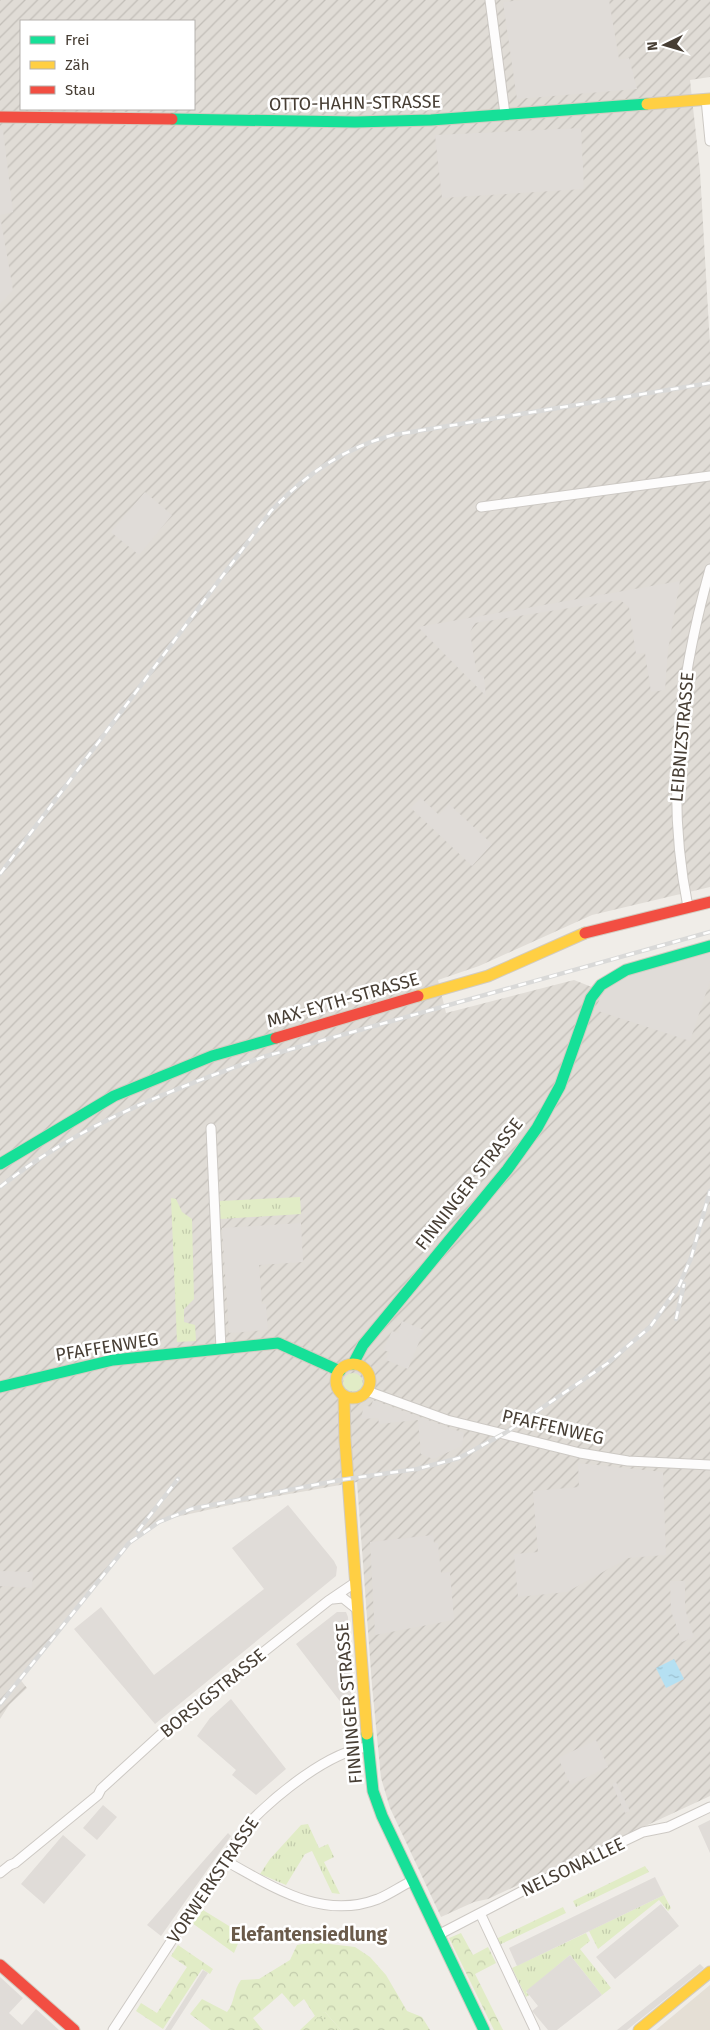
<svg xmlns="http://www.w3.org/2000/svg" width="710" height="2030" font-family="'Fira Sans',sans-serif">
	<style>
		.residential { fill: #e5dfd5 }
		.industrial { fill: url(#industrial-furrows); fill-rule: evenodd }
		.grass { fill: url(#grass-tufts) }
		.forest { fill: url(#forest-crowns) }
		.parking { fill: #e0dcd8 }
		.water { fill: url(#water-ripples) }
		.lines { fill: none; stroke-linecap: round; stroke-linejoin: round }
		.street-casing { stroke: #cdc9c4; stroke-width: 11 }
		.fast-casing { stroke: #d2cbc0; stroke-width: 13 }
		.slow-casing { stroke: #d2cbc0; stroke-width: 13 }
		.jam-casing { stroke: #d2cbc0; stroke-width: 13 }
		.street { stroke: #fdfcfc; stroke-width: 9 }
		.fast { stroke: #16e098; stroke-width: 11 }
		.slow { stroke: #ffcf43; stroke-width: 11 }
		.jam { stroke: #f24e42; stroke-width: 11 }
		.rail-casing { stroke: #d9d9d8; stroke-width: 4.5 }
		.rail { stroke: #fff; stroke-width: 2.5; stroke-dasharray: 8; stroke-linecap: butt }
		.labels { text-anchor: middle; stroke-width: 5; stroke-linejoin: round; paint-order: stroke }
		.street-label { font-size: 18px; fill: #473e34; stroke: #fff }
		.neighbourhood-label { font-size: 19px; font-weight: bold; fill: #6b5b4b; stroke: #fff }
	</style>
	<defs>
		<pattern id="industrial-furrows" width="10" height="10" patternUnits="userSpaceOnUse" patternTransform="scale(1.25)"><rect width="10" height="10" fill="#e0dcd6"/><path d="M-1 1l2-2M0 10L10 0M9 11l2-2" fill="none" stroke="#c2beb8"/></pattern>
		<pattern id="grass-tufts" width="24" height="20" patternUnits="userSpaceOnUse" patternTransform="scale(1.25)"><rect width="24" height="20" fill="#e1ecc6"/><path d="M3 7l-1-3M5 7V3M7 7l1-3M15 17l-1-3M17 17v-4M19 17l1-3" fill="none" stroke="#c2cbab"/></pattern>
		<pattern id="forest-crowns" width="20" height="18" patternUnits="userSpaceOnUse" patternTransform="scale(1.25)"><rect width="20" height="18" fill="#e1ecc6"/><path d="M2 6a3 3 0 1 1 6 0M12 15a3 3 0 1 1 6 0" fill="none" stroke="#c2cbab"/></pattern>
		<pattern id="water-ripples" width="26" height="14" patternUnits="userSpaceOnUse" patternTransform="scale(1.25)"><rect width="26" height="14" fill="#b5e0f2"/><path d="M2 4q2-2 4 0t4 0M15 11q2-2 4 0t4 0" fill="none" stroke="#9dc1d0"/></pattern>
	</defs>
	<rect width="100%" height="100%" fill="#f0ede8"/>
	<path class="residential" d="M710,1985V2030H656Z"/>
	<path class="industrial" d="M0,0H710V77L690,80L700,171L710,345V887L592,915L479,966L438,980L446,1013L574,980L607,993L710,954V1796L488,1899L474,1902L441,1917L390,1808L381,1778L372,1685L357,1482L239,1503L176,1517L159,1524L130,1544L21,1675L19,1678L27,1688L9,1705L0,1719ZM21,21H194V109H21Z"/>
	<path class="grass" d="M300,1197L301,1214L220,1219L219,1201Z
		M171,1198L176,1199L182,1212L192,1219L194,1299L184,1309V1322L195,1325L196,1341L177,1342Z
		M343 1383a10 10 0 1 1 20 0a10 10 0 1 1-20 0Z
		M308,1824L319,1848L328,1844L334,1857L324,1862L340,1894L332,1893L312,1851L305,1854L286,1885L260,1874L270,1859L301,1825Z
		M645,1866L649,1872L576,1907L573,1901Z
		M664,1895L671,1908L668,1911L659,1900L598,1949L589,1931Z
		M563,1907L566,1913L499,1945L496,1939Z
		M586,1933L590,1941L580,1949L611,1988L602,1995L570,1955L526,1992L529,1995L526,1997L512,1968Z
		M325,2012L341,2030H300L318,2013Z"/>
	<path class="forest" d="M203,1910L242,1934L234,1953L192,1923Z
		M461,1933L473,1955L488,1947L496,1963L475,1974L503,2030H494L449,1938Z
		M313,1942L355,1947L370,1957L386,1975L407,2011L422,2017L430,2030H341L325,2012L315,2016L304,1999L294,2007L282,1993L253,2018L263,2030H211L190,2014L202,1999L227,2012C235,2003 233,1990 241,1980L259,1979L290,1960L297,1945Z
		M178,1945L213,1969L210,1974L202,1969L163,2029L136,2011L141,2003L157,2013L187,1967L171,1956Z
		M321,2017L331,2023L336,2030H303L317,2018Z"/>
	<path class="parking" d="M523,0H609L619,59L629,58L637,89L517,99L503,2Z
		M581,128L584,189L442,198L435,135Z
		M0,130H3L13,212L0,215Z
		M0,215L13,290L0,304Z
		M145,492L172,515L139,555L111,532Z
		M680,581L668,650L665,690L651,692L645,653L636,654L629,607L620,600L475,623L470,632L476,670L484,677L486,696L418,627Z
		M421,798L439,815L449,804L492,844L472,866L411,808Z
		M710,952V981L690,1041L595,1010L603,991L628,974Z
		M301,1223L303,1262L259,1265L262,1304H266L268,1330L229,1333L222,1228Z
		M402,1321L424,1330L408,1369L386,1360L389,1352L383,1350L392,1331L398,1333Z
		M373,1400L464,1433L462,1446L433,1459L421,1454L418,1420L379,1424L378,1418L361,1419L364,1405L371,1407Z
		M578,1463L663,1472L666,1555L628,1558L567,1592L518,1597L514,1554L538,1552L533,1491L579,1487Z
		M288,1505L334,1561L337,1567L336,1576L155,1724L74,1629L101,1607L154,1675L264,1589L232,1548Z
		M433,1535L434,1543H438L441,1573L450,1572L454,1620L375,1635L370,1542Z
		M0,1571L33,1572L32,1588L0,1586Z
		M670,1581H685V1609L694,1637L682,1642L671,1611Z
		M337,1612H346L348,1617L352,1717L296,1644Z
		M231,1699L286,1769L256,1795L232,1775L236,1770L197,1736L210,1718Z
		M596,1740L608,1767L571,1785L558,1758Z
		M616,1782L630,1811L625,1813L612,1784Z
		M103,1805L117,1817L97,1840L83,1828Z
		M710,1820V1853L698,1826Z
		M228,1833L231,1836L161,1936L147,1925Z
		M63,1835L86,1855L44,1904L21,1884Z
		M655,1877L664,1895L517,1966L509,1948Z
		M661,1904L679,1926L615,1979L596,1957Z
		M570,1955L602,1995L557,2030H548L532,2011L538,2006L526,1991Z
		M700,1964L704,1968L627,2030H617Z
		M203,1970L208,1973L171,2030H165Z
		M0,1977L23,1998L9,2013L22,2025L36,2009L59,2030H0Z"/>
	<path class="water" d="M674,1659L684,1679L666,1688L656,1668Z"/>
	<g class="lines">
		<g class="street-casing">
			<path id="street" d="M490,0L505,114
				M706,99L710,141
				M481,507L710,476
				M688,907C665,793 679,680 710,569
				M211,1128L221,1349
				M367,1391L447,1420L580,1453L628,1461L710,1465
				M333,1599L343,1598L358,1610
				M224,1860C272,1886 321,1921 378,1899C390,1894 401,1886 412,1881
				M0,1873L10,1865L15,1863L98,1795L101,1789L170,1726L328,1601L356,1582
				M480,1913L535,2030
				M438,1935L557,1873L643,1832L668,1827L710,1807
				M113,2030L248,1824C275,1796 329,1751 368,1747"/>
		</g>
		<g class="fast-casing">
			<path id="fast" d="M172,119L355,122L431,120L647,104
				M0,1164L114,1096L212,1056L276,1038
				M353,1364L363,1345L507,1170L537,1128L560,1086L591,998L601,985L626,970L710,946
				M0,1387L113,1360L278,1343L340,1371
				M367,1734L373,1791L382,1816L484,2030"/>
		</g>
		<g class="slow-casing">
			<path id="slow" d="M647,104L710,99
				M418,996L488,976L585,933
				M336 1381a17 17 0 1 1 34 0a17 17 0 1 1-34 0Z
				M344,1396L345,1440L367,1734
				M639,2030L710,1972"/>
		</g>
		<g class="jam-casing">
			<path id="jam" d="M0,117L172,119
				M585,933L710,902
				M276,1038L418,996
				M0,1965L74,2030"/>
		</g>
		<use href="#street" class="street"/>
		<use href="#fast" class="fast"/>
		<use href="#slow" class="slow"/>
		<use href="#jam" class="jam"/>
		<g class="rail-casing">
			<path id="rail" d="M0,874L271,511C306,474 344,448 393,435L710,383
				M0,1187C78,1125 170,1090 263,1057L710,932
				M676,1319L684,1284
				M138,1531L178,1479
				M0,1704L129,1543L159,1522L191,1509L340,1480L417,1469L459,1458L505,1433L608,1363L650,1327L679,1286L691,1258L710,1191"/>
		</g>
		<use href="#rail" class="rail"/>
	</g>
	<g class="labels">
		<g class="street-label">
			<text transform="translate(355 103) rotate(-1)" y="6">OTTO-HAHN-STRASSE</text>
			<text transform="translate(682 737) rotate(-85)" y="6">LEIBNIZSTRASSE</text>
			<text transform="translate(343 1000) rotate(-16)" y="6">MAX-EYTH-STRASSE</text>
			<text transform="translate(469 1184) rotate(-52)" y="6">FINNINGER STRASSE</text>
			<text transform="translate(107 1347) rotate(-9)" y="6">PFAFFENWEG</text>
			<text transform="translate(553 1427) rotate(13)" y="6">PFAFFENWEG</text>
			<text transform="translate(213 1693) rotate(-39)" y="6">BORSIGSTRASSE</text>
			<text transform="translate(349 1703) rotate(-95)" y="6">FINNINGER STRASSE</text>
			<text transform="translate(573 1867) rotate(-26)" y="6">NELSONALLEE</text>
			<text transform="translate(213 1880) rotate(-56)" y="6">VORWERKSTRASSE</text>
		</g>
		<g class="neighbourhood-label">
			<text x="309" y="1941">Elefantensiedlung</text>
		</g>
	</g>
	<rect x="20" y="20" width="175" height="90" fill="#ffffff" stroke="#b5b2ae"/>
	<rect x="30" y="36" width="25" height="8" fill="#16e098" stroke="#b5b2ae"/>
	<text x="65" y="45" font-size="15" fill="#473e34">Frei</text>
	<rect x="30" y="61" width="25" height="8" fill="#ffcf43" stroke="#b5b2ae"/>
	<text x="65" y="70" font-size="15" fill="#473e34">Zäh</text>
	<rect x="30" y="86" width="25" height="8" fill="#f24e42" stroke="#b5b2ae"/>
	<text x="65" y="95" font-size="15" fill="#473e34">Stau</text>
	<g transform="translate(665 45) rotate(265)" stroke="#ffffff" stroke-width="4" paint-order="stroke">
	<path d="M0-4L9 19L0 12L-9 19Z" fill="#473e34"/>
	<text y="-8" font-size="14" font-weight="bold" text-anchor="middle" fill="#473e34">N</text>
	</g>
</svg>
